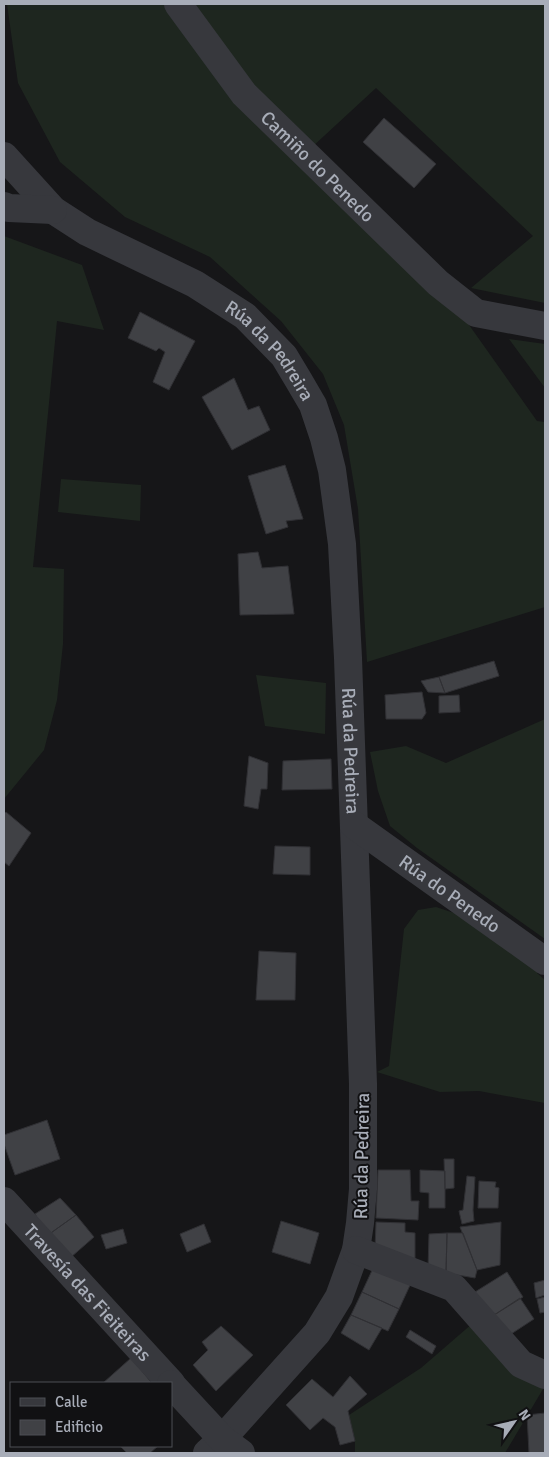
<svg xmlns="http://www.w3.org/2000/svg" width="549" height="1457" font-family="Signika,sans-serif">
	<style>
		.grass { fill: #1e261f }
		.building { fill: #404145; stroke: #303034 }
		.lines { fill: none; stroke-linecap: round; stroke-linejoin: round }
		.minor { stroke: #37383d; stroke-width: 28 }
		.labels { text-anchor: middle; stroke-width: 4; stroke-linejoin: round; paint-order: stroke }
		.street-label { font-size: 19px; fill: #a8adb8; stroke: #111113 }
	</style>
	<rect width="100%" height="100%" fill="#161618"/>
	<path class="grass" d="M7,4H171L462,315L537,421L545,422V607L367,662L358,509L344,425L323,374L281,321L210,257L125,217L60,162L18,83Z
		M189,4H545V303L471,288L533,236L376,88L311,148L246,82Z
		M4,236L82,265L104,330L57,321L33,567L64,569L63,644L57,700L44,750L4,799Z
		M509,339L545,344V388Z
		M61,479L141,485L140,521L58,512Z
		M256,675L326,683L325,734L265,726Z
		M545,719V939L417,848L390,826L378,791L370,752L406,746L446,763Z
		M436,907L463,916L538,969L537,973L545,980V1103L479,1091L440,1092L377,1072L389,1066L404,929L418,910Z
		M473,1323L513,1370L543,1389L505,1453H355V1441L349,1415L421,1368Z"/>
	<path class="building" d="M384,118L436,164L414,188L363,142Z
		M140,312L195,341L169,390L153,382L165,352L159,348L156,351L128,338Z
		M234,378L248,410L259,406L270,430L232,450L202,397Z
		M285,465L303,519L286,521L288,527L266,534L248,476Z
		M258,552L262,568L288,566L294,614L240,615L238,554Z
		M494,661L499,676L445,693L439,677Z
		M439,677L445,693L428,692L421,681Z
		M422,692L426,713L422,719H386L385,695Z
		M459,695L460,712L439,713V696Z
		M249,756L268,763L267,789H261L258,809L244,806Z
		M331,759L332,789L282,790L283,761Z
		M6,812L31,833L9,866L4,862V814Z
		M275,846L310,847V875L273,874Z
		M259,951L296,953L295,1000H256Z
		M47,1120L60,1159L15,1175L4,1144V1135Z
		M444,1159H454V1188L445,1189Z
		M378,1170H410L411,1201H419L418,1220L376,1218Z
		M420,1170L445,1171V1208H429V1193L420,1192Z
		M467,1176L475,1177L473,1210L474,1221L462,1224L459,1211L463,1210Z
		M479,1181L496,1182L495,1187L499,1188L498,1208H478Z
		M60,1198L76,1215L48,1235L35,1214Z
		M76,1215L94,1237L70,1258L48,1235Z
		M281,1221L319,1233L310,1264L272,1252Z
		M376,1222L405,1223V1232L415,1233V1260L375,1250Z
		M501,1222L500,1265L477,1270L460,1227Z
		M204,1224L211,1242L187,1252L180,1234Z
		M123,1229L127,1243L106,1249L101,1235Z
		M447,1233L446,1273L428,1269L429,1234Z
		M447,1233H463L477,1270L475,1278L446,1273Z
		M375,1264L412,1281L399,1309L362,1292Z
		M507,1272L523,1297L491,1317L475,1292Z
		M545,1280V1295L536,1298L534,1283Z
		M362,1292L399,1309L388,1331L351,1315Z
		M545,1297V1312L540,1313L537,1299Z
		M520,1298L534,1319L505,1338L491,1317Z
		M351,1315L382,1328L369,1350L341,1333Z
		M221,1326L253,1355L216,1391L193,1365L208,1350L202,1342Z
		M410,1330L436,1346L432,1354L406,1337Z
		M131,1358L151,1382L150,1383H103Z
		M350,1376L367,1394L348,1411L355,1441L340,1445L335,1427L323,1418L310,1430L286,1405L312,1379L333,1397Z
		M545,1413V1453H529L527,1415Z
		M120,1446H158L150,1453H127Z"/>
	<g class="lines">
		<g class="minor">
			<path id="s1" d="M178,4L244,94L438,283L476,313L545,326"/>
			<path id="s2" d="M4,156L53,210L87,232L195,284L245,316L284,356L299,381L313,405L324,438L332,470L342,544L348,658L363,1084V1189L360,1223L356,1250L339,1297L317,1333L222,1439L207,1453"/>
			<path d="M4,206L9,208L53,210"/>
			<path id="s3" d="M354,825L545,961"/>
			<path id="s4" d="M4,1201L171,1383"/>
			<path d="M356,1250L454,1288L521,1364L545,1375"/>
			<path d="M171,1384L222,1439L241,1453"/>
		</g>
	</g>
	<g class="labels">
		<g class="street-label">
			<text dy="7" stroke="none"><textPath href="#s1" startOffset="215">Camiño do Penedo</textPath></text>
			<text dy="7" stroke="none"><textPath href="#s2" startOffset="335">Rúa da Pedreira</textPath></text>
			<text dy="7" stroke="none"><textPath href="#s2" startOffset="755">Rúa da Pedreira</textPath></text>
			<text dy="7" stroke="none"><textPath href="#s3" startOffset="118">Rúa do Penedo</textPath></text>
			<text transform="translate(361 1156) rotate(-89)" y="7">Rúa da Pedreira</text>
			<text dy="7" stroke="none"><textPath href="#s4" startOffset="124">Travesía das Fieiteiras</textPath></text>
		</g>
	</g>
	<rect width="549" height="1457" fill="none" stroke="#a8adb8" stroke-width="10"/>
	<rect x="10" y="1382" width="162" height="65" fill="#111113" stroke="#4d4f55"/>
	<rect x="20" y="1398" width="25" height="8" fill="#37383d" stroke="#4d4f55"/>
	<text x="55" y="1407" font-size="15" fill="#a8adb8">Calle</text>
	<rect x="20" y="1420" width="25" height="15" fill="#404145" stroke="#4d4f55"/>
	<text x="55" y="1432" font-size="15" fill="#a8adb8">Edificio</text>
	<g transform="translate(514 1422) rotate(56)" stroke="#111113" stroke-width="4" paint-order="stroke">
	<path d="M0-4L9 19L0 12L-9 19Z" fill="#a8adb8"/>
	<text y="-8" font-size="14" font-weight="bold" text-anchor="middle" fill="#a8adb8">N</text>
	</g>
</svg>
